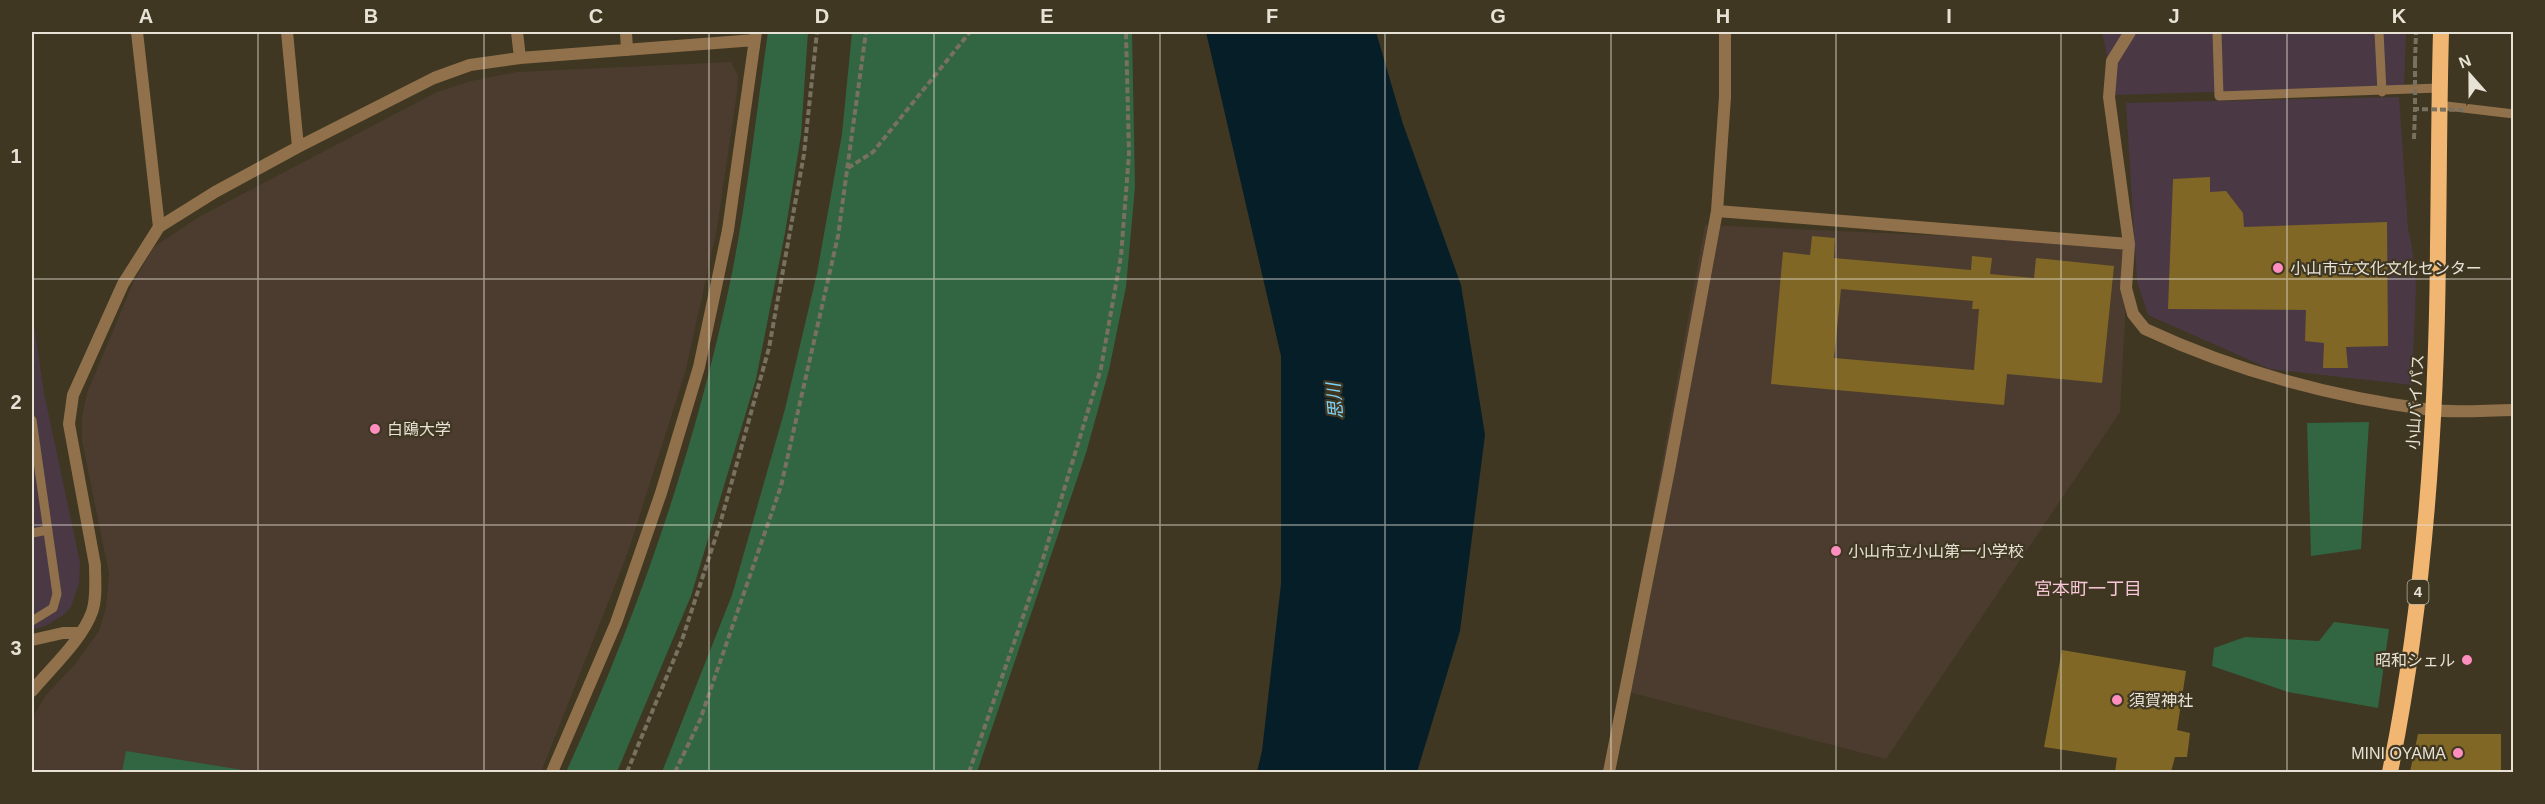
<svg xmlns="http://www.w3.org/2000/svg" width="2545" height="804" font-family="Arial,'Noto Sans JP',sans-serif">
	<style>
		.commercial { fill: #4a3945 }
		.education { fill: #4b3c2f }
		.green { fill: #326542 }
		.water { fill: #061e28 }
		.building { fill: #806725; fill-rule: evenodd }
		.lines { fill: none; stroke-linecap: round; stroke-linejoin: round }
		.path { stroke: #78715f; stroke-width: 4; stroke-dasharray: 6 3; stroke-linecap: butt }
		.service { stroke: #91714b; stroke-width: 9 }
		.minor { stroke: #91714b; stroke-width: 12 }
		.trunk { stroke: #f0b672; stroke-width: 16 }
		.path-bridge { stroke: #78715f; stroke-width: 4; stroke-dasharray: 6 3; stroke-linecap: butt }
		.grid { fill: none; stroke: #e7e2d5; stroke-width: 1.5; stroke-opacity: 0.55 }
		.poi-dot { fill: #fd8ebe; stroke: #3f3722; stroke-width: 2 }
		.labels { text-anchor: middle; stroke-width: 4.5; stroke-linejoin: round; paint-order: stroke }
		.shield { fill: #3f3722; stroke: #b5af9f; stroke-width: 1.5 }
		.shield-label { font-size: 15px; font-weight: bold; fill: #e7e2d5 }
		.poi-label { font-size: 16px; fill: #e7e2d5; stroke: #3f3722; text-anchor: start }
		.street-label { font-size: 16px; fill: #e7e2d5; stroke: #3f3722 }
		.water-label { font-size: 18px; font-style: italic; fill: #7fd1f6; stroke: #3f3722 }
		.neighbourhood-label { font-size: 18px; fill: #f7c7d9; stroke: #3f3722 }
		.neatline { fill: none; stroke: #e7e2d5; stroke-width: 2 }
		.grid-label { font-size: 20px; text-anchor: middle; font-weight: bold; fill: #e7e2d5 }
	</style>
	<rect width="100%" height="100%" fill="#3f3722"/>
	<path class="commercial" d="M2102,32H2406L2404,86L2115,95Z
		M2399,97L2408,228L2413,254L2416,287L2412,385L2270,369L2148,315L2137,281L2126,103Z
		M32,324H34L44,393L80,562L79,583L71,607L62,616L45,626L32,630Z"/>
	<path class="education" d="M731,62L738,76L737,93L716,234L685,373L627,555L541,772H32V718L46,695L75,664L99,631L106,607L109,574L82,440V417L87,393L133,283L154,247L199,217L437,92L471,81L517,72Z
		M1705,225L2129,244L2120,412L1886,759L1621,690Z"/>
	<path class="green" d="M768,32H808L801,135L785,233L756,379L691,596L617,772H566C638,615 694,452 730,283C747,200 756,115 768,32Z
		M852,32H1132L1135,187L1126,287L1109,370L1086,453L977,772H662L732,595L785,409L817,273L842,134Z
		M2369,422L2361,549L2311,556L2307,423Z
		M2334,622L2389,629L2378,708L2288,692L2212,666L2214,648L2245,637L2319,641Z
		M126,751L255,772H122Z"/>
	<path class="water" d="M1206,32H1376L1403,124L1461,285L1485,435L1460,631L1417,772H1257L1262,751L1281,584V356Z"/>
	<path class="building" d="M2210,177V192L2226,191L2243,213L2244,227L2387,222L2388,346L2346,347L2348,368H2323L2324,343L2305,341L2306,310L2168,309L2173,179Z
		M1812,236L1835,238L1834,258L1971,270L1972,256L1992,258L1990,274L2034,278L2036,258L2114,266L2102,383L2007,374L2004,405L1771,384L1783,252L1810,255ZM1841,289L1973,301L1972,309H1979L1974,370L1834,358Z
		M2062,650L2186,671L2177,730L2190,733L2187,757H2175L2171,772H2115L2117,758L2044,747Z
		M2418,734H2501V772H2410Z"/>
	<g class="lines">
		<path class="path" d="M2415,62L2416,32
			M2414,139L2415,109
			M848,168L873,152L970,32
			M627,772L682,640L720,524L769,348L804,154L817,32
			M675,772L700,720L781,486L838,236L866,32
			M969,772L1042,562L1101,368L1121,256L1129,154L1126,32"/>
		<path class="service" d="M2217,32L2219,96L2439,88
			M2379,32L2382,92
			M2438,105L2514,114
			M32,420L57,594L53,608L32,621
			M32,533L48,530"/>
		<path class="minor" d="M137,32L159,227
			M287,32L298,147
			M517,32L520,58
			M626,32L627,50
			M2130,32L2112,61L2109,97L2129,244L2126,288L2133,314L2145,329C2235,371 2332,397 2431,410C2458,413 2487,410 2514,410
			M1717,211L2129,244
			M32,640L63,633H81
			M32,691C50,669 82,640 92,612C97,598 95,581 95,565L69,424L73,395L123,284L159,227L215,192L298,147L434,78L470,65L520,58L755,40
			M552,772L616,623L661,493L699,367L728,230L756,32
			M1609,772L1669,470L1717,211L1725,97V32"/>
		<path class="trunk" d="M2390,772C2425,600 2437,421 2438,245C2439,174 2439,103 2441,32"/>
		<path class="path-bridge" d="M2415,62V109L2463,110"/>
	</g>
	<path class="grid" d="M258,32V772M484,32V772M709,32V772M934,32V772M1160,32V772M1385,32V772M1611,32V772M1836,32V772M2061,32V772M2287,32V772M32,279H2514M32,525H2514"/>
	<g class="poi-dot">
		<circle cx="2278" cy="268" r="6"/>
		<circle cx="375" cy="429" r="6"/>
		<circle cx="1836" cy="551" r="6"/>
		<circle cx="2467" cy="660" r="6"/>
		<circle cx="2117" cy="700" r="6"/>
		<circle cx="2458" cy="753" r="6"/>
	</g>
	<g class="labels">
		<rect class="shield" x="2407.5" y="580" width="21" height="24" rx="4.5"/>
		<g class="shield-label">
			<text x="2418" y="597">4</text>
		</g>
		<g class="poi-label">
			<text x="2290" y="274">小山市立文化文化センター</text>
			<text x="387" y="435">白鴎大学</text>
			<text x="1848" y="557">小山市立小山第一小学校</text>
			<text x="2455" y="666" text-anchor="end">昭和シェル</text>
			<text x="2129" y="706">須賀神社</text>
			<text x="2446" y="759" text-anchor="end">MINI OYAMA</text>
		</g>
		<g class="street-label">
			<text transform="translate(2415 402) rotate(-87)" y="6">小山バイパス</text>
		</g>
		<g class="water-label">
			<text transform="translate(1335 401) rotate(-95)" y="6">思川</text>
		</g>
		<g class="neighbourhood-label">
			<text x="2088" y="595">宮本町一丁目</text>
		</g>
	</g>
	<rect width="2545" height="804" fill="none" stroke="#3f3722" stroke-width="66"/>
	<g transform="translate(2470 75) rotate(339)" stroke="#3f3722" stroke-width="4.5" paint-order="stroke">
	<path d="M0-4.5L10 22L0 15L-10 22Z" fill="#e7e2d5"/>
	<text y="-9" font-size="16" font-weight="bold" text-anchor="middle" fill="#e7e2d5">N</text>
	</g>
	<rect x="33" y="33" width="2479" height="738" class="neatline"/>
	<g class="grid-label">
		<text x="146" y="23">A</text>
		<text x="371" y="23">B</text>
		<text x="596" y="23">C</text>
		<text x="822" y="23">D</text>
		<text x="1047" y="23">E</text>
		<text x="1272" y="23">F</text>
		<text x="1498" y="23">G</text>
		<text x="1723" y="23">H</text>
		<text x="1949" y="23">I</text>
		<text x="2174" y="23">J</text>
		<text x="2399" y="23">K</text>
		<text x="16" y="163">1</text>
		<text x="16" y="409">2</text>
		<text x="16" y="655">3</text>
	</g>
</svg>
